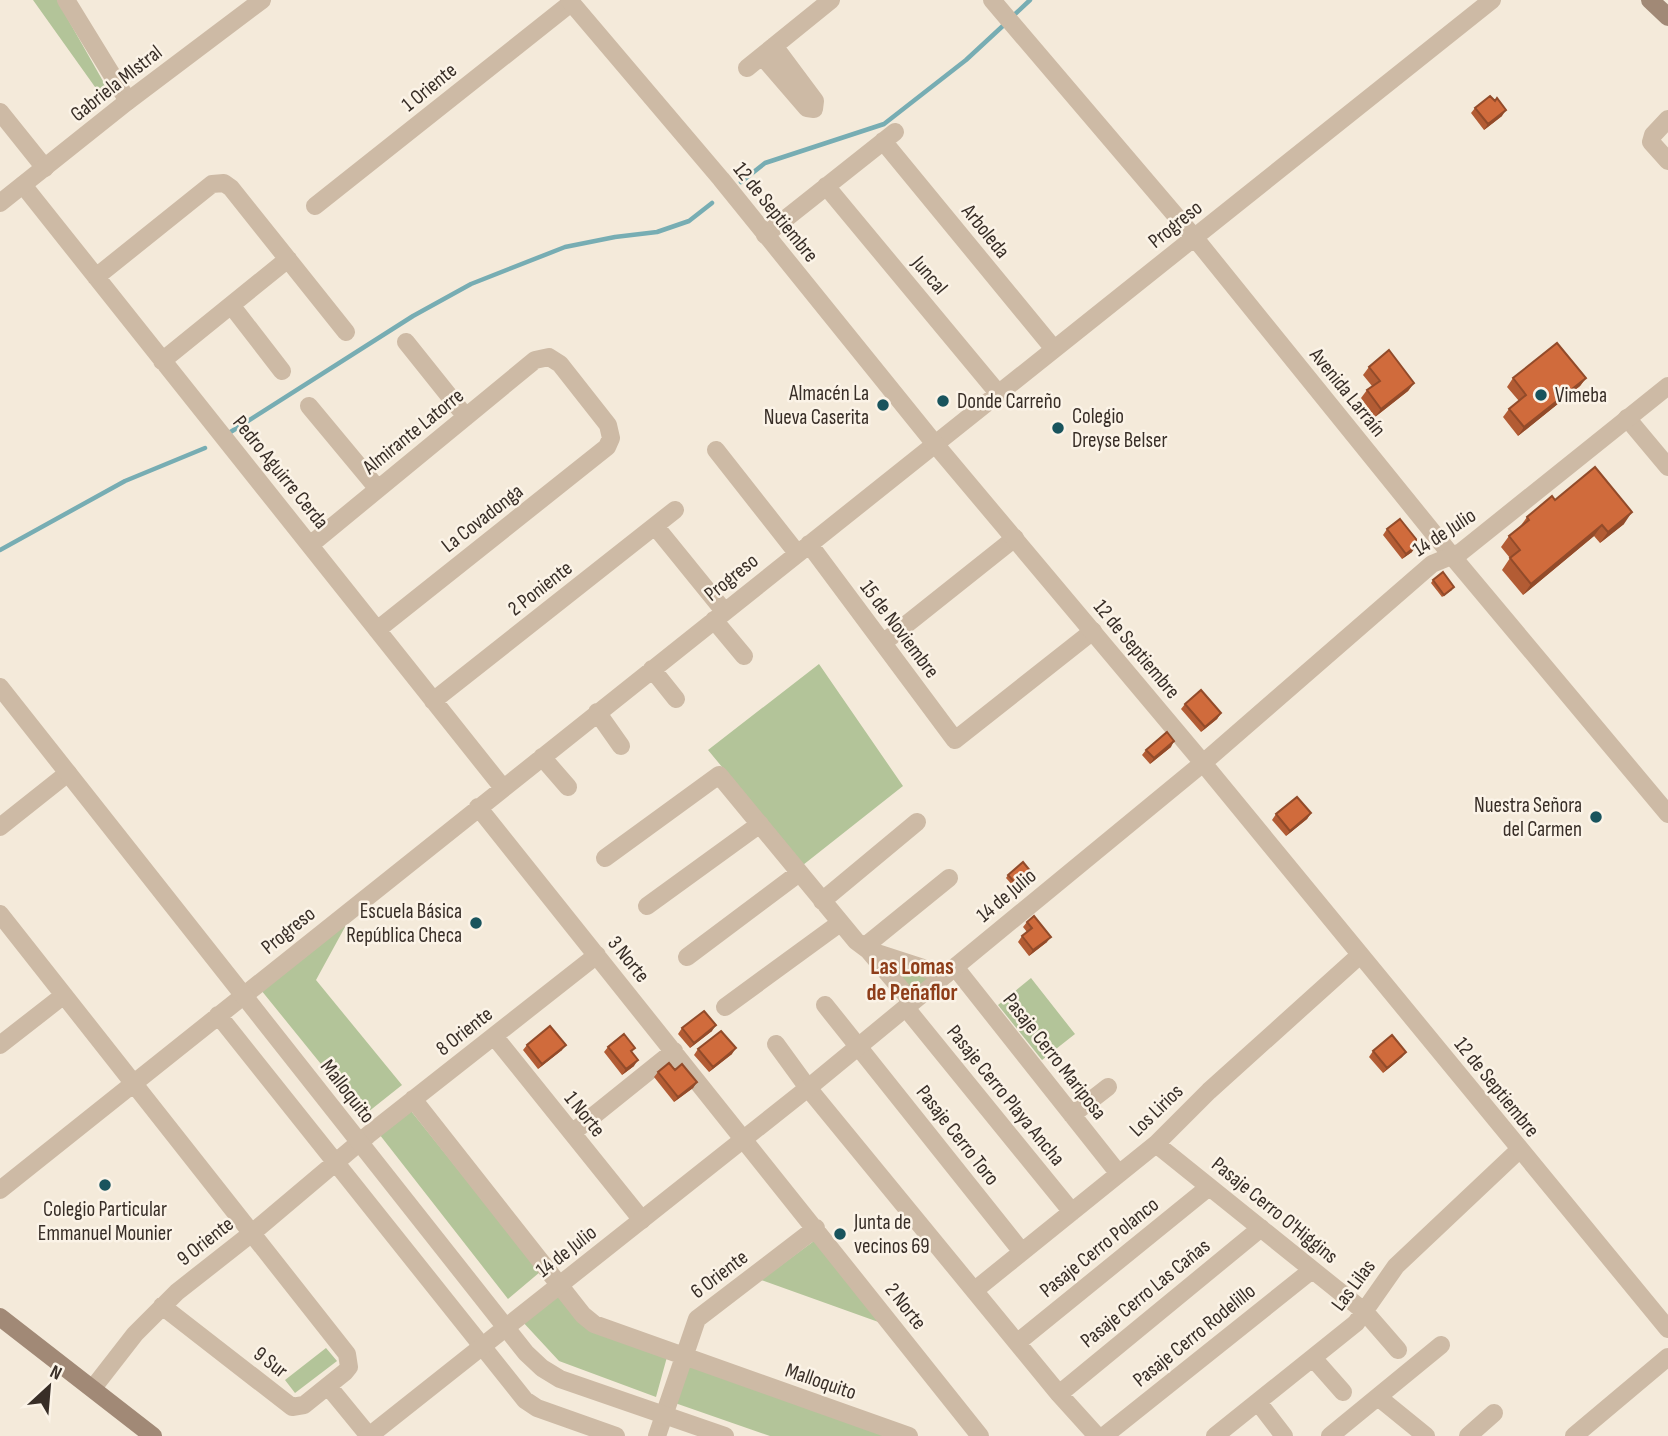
<svg xmlns="http://www.w3.org/2000/svg" width="1668" height="1436" font-family="'Sofia Sans Condensed',sans-serif">
	<style>
		.green { fill: #b3c499 }
		.lines { fill: none; stroke-linecap: round; stroke-linejoin: round }
		.stream { stroke: #77adb3; stroke-width: 4.5 }
		.minor { stroke: #cdbaa5; stroke-width: 18 }
		.tertiary { stroke: #cdbaa5; stroke-width: 18 }
		.secondary { stroke: #a18976; stroke-width: 18 }
		.wall { fill: #b35c34 }
		.shaded-wall { fill: #924b2a }
		.building { fill: #d06b3c; stroke: #924b2a; stroke-width: 2 }
		.poi-dot { fill: #19545d; stroke: #fbf3e7; stroke-width: 2.5 }
		.labels { text-anchor: middle; stroke-width: 5; stroke-linejoin: round; paint-order: stroke }
		.street-label { font-size: 21px; fill: #382e27; stroke: #fbf3e7 }
		.poi-label { font-size: 21px; fill: #382e27; stroke: #fbf3e7; text-anchor: start }
		.neighbourhood-label { font-size: 23px; font-weight: bold; fill: #8e3d19; stroke: #fbf3e7 }
	</style>
	<rect width="100%" height="100%" fill="#f4eada"/>
	<path class="green" d="M33,0H57L112,97L105,101Z
		M819,664L903,786L803,865L708,750Z
		M351,916L316,980L402,1085L363,1116L261,990Z
		M893,966L932,977L913,993Z
		M1031,978L1075,1034L1042,1060L998,1005Z
		M407,1106L540,1272L508,1299L376,1130Z
		M818,1238L884,1324L761,1280Z
		M554,1293L667,1357L656,1397L559,1361L521,1320Z
		M326,1348L337,1361L295,1393L285,1380Z
		M687,1364L900,1436H770L675,1403Z"/>
	<g class="lines">
		<path class="stream" d="M1012,17L1030,0
			M741,182L765,163L884,124L966,60L1006,23
			M229,433L413,316L471,284L565,247L615,237L657,232L689,221L712,203
			M0,550L125,481L205,448"/>
		<path class="minor" d="M66,0L128,101
			M992,0L1194,237L1452,556L1668,814
			M762,56L807,108L814,109L815,101L774,46
			M747,68L831,0
			M0,112L45,168
			M1668,119L1653,135L1651,142L1668,161
			M883,141L1054,349
			M23,185L503,788
			M826,186L998,393
			M315,206L571,3
			M765,235L895,132
			M96,277L212,184L224,183L231,188L346,332
			M231,305L282,371
			M406,342L466,417
			M162,361L288,259
			M309,406L378,489
			M1627,418L1668,467
			M716,450L797,553
			M655,526L724,611
			M809,544L955,740L1093,631
			M310,545L535,360L549,357L560,364L608,425L611,438L607,447L377,630
			M714,620L744,656
			M883,643L1015,538
			M652,669L676,699
			M433,701L675,510
			M597,712L621,746
			M542,757L568,787
			M478,807L980,1436
			M0,827L68,773
			M605,858L719,775L856,941L868,950L912,1002
			M822,901L917,822
			M647,906L760,824
			M0,914L347,1354L349,1367L345,1372L304,1405L292,1407L162,1306
			M864,947L949,878
			M868,950L945,975
			M687,957L799,873
			M955,967L1119,1174
			M825,1005L1022,1252
			M725,1007L840,923
			M906,1008L1072,1212
			M218,1015L525,1400L537,1408L616,1436
			M494,1036L642,1220
			M776,1044L808,1088L1059,1394L1097,1436
			M0,1045L64,995
			M413,1099L583,1315L594,1324L909,1436
			M1072,1115L1108,1087
			M572,1133L674,1051
			M1156,1144L1365,1312L1398,1350
			M0,1190L1492,0
			M975,1290L1156,1144L1209,1091L1360,955
			M1018,1342L1209,1187
			M1313,1358L1343,1392
			M328,1386L369,1436
			M93,1388L135,1334L177,1292L252,1233L368,1135L597,955
			M1059,1394L1261,1228
			M1378,1397L1426,1436
			M1258,1402L1284,1436
			M657,1436L697,1319L816,1228
			M1104,1436L1312,1270
			M1215,1436L1356,1323L1396,1266L1519,1150
			M1330,1436L1441,1345
			M1468,1436L1494,1413
			M1574,1436L1668,1357"/>
		<path class="tertiary" d="M569,0L721,179L935,444L1203,763L1668,1329
			M0,203L128,101L262,0
			M0,687L526,1353L542,1368L560,1379L725,1436
			M369,1436L808,1088L1203,763L1432,564L1461,552L1668,386"/>
		<path class="secondary" d="M1650,0L1668,17
			M0,1317L153,1436"/>
	</g>
	<path class="wall" d="M1475,108L1502,116L1484,130L1471,113Z
		M1369,367L1414,383L1408,391L1375,417L1361,398L1367,390L1372,386L1363,375Z
		M1513,378H1586L1580,386L1518,436L1503,417L1509,409L1519,401L1507,387Z
		M1555,500L1624,524L1600,543L1594,536L1523,595L1502,570L1510,558L1501,547L1509,536L1519,528L1527,517Z
		M1387,529L1412,552L1402,559L1383,535Z
		M1433,580L1452,590L1442,597L1431,583Z
		M1185,704L1221,713L1217,719L1201,732L1181,709Z
		M1171,747L1150,764L1142,755L1146,750Z
		M1311,813L1307,819L1286,836L1272,820L1276,814Z
		M1008,875L1030,876L1015,888L1006,878Z
		M1027,922L1047,942L1029,956L1018,942L1022,936L1027,932L1023,927Z
		M682,1028L712,1031L690,1048L678,1034Z
		M527,1045L562,1050L538,1069L523,1050Z
		M608,1047L632,1053L634,1066L622,1075L604,1052Z
		M698,1049L732,1054L709,1072L694,1055Z
		M1373,1051L1406,1052L1402,1057L1383,1073L1369,1057Z
		M675,1070L697,1082L693,1088L674,1102L654,1077L658,1072Z"/>
	<path class="shaded-wall" d="M1506,110L1502,116L1484,130L1488,124Z
		M1586,378L1580,386L1518,436L1524,427Z
		M1414,383L1408,391L1375,417L1381,409Z
		M1632,512L1624,524L1600,543L1608,532Z
		M1602,525L1594,536L1523,595L1531,584Z
		M1416,546L1412,552L1402,559L1406,554Z
		M1221,713L1217,719L1201,732L1205,727Z
		M1174,741L1171,747L1150,764L1154,758Z
		M1311,813L1307,819L1286,836L1290,831Z
		M1051,937L1047,942L1029,956L1033,950Z
		M716,1025L712,1031L690,1048L694,1043Z
		M566,1045L562,1050L538,1069L542,1064Z
		M736,1048L732,1054L709,1072L713,1067Z
		M1406,1052L1402,1057L1383,1073L1387,1068Z
		M638,1060L634,1066L622,1075L626,1069Z
		M697,1082L693,1088L674,1102L678,1097Z"/>
	<path class="building" d="M1490,96L1495,101L1497,98L1506,110L1488,124L1475,108Z
		M1557,343L1586,378L1524,427L1509,409L1526,395L1513,378Z
		M1389,350L1414,383L1381,409L1367,390L1380,381L1369,367Z
		M1595,467L1632,512L1608,532L1602,525L1531,584L1510,558L1520,550L1509,536L1529,520L1527,517L1552,496L1555,500Z
		M1400,519L1416,539V546L1406,554L1387,529Z
		M1443,572L1454,587L1444,595L1433,580Z
		M1201,690L1221,713L1205,727L1185,704Z
		M1167,732L1174,741L1154,758L1146,750Z
		M1297,797L1311,813L1290,831L1276,814Z
		M1023,862L1032,873L1017,885L1008,875Z
		M1034,916L1051,937L1033,950L1022,936L1032,928L1027,922Z
		M704,1011L716,1025L694,1043L682,1028Z
		M550,1026L566,1045L542,1064L527,1045Z
		M721,1031L736,1048L713,1067L698,1049Z
		M624,1034L635,1048L631,1051L638,1060L626,1069L608,1047Z
		M1392,1035L1406,1052L1387,1068L1373,1051Z
		M669,1063L675,1070L682,1064L697,1082L678,1097L658,1072Z"/>
	<g class="poi-dot">
		<circle cx="1541" cy="395" r="7"/>
		<circle cx="943" cy="401" r="7"/>
		<circle cx="883" cy="405" r="7"/>
		<circle cx="1058" cy="428" r="7"/>
		<circle cx="1596" cy="817" r="7"/>
		<circle cx="476" cy="923" r="7"/>
		<circle cx="105" cy="1185" r="7"/>
		<circle cx="840" cy="1234" r="7"/>
	</g>
	<g class="labels">
		<g class="street-label">
			<text transform="translate(116 83) rotate(-38)" y="7">Gabriela MIstral</text>
			<text transform="translate(429 87) rotate(-39)" y="7">1 Oriente</text>
			<text transform="translate(776 212) rotate(51)" y="7">12 de Septiembre</text>
			<text transform="translate(1175 224) rotate(-39)" y="7">Progreso</text>
			<text transform="translate(986 231) rotate(51)" y="7">Arboleda</text>
			<text transform="translate(930 275) rotate(50)" y="7">Juncal</text>
			<text transform="translate(1348 392) rotate(51)" y="7">Avenida Larraín</text>
			<text transform="translate(413 431) rotate(-39)" y="7">Almirante Latorre</text>
			<text transform="translate(281 472) rotate(51)" y="7">Pedro Aguirre Cerda</text>
			<text transform="translate(482 518) rotate(-38)" y="7">La Covadonga</text>
			<text transform="translate(1444 532) rotate(-33)" y="7">14 de Julio</text>
			<text transform="translate(731 577) rotate(-39)" y="7">Progreso</text>
			<text transform="translate(540 588) rotate(-38)" y="7">2 Poniente</text>
			<text transform="translate(900 629) rotate(53)" y="7">15 de Noviembre</text>
			<text transform="translate(1137 649) rotate(50)" y="7">12 de Septiembre</text>
			<text transform="translate(1006 895) rotate(-40)" y="7">14 de Julio</text>
			<text transform="translate(288 930) rotate(-39)" y="7">Progreso</text>
			<text transform="translate(629 959) rotate(51)" y="7">3 Norte</text>
			<text transform="translate(464 1031) rotate(-38)" y="7">8 Oriente</text>
			<text transform="translate(1055 1056) rotate(52)" y="7">Pasaje Cerro Mariposa</text>
			<text transform="translate(1497 1087) rotate(51)" y="7">12 de Septiembre</text>
			<text transform="translate(348 1091) rotate(52)" y="7">Malloquito</text>
			<text transform="translate(1006 1095) rotate(51)" y="7">Pasaje Cerro Playa Ancha</text>
			<text transform="translate(1156 1110) rotate(-44)" y="7">Los Lirios</text>
			<text transform="translate(585 1114) rotate(51)" y="7">1 Norte</text>
			<text transform="translate(958 1135) rotate(52)" y="7">Pasaje Cerro Toro</text>
			<text transform="translate(1275 1210) rotate(39)" y="7">Pasaje Cerro O'Higgins</text>
			<text transform="translate(205 1241) rotate(-38)" y="7">9 Oriente</text>
			<text transform="translate(1099 1247) rotate(-39)" y="7">Pasaje Cerro Polanco</text>
			<text transform="translate(566 1251) rotate(-38)" y="7">14 de Julio</text>
			<text transform="translate(719 1274) rotate(-37)" y="7">6 Oriente</text>
			<text transform="translate(1353 1285) rotate(-53)" y="7">Las Lilas</text>
			<text transform="translate(1145 1293) rotate(-39)" y="7">Pasaje Cerro Las Cañas</text>
			<text transform="translate(906 1306) rotate(52)" y="7">2 Norte</text>
			<text transform="translate(1194 1335) rotate(-39)" y="7">Pasaje Cerro Rodelillo</text>
			<text transform="translate(271 1362) rotate(38)" y="7">9 Sur</text>
			<text transform="translate(821 1381) rotate(19)" y="7">Malloquito</text>
		</g>
		<g class="poi-label">
			<text x="869" y="400" text-anchor="end">Almacén La<tspan x="869" dy="24">Nueva Caserita</tspan></text>
			<text x="1555" y="402">Vimeba</text>
			<text x="957" y="408">Donde Carreño</text>
			<text x="1072" y="423">Colegio<tspan x="1072" dy="24">Dreyse Belser</tspan></text>
			<text x="1582" y="812" text-anchor="end">Nuestra Señora<tspan x="1582" dy="24">del Carmen</tspan></text>
			<text x="462" y="918" text-anchor="end">Escuela Básica<tspan x="462" dy="24">República Checa</tspan></text>
			<text x="105" y="1216" text-anchor="middle">Colegio Particular<tspan x="105" dy="24">Emmanuel Mounier</tspan></text>
			<text x="854" y="1229">Junta de<tspan x="854" dy="24">vecinos 69</tspan></text>
		</g>
		<g class="neighbourhood-label">
			<text x="912" y="974">Las Lomas<tspan x="912" dy="26">de Peñaflor</tspan></text>
		</g>
	</g>
	<g transform="translate(49 1387) rotate(26)" stroke="#fbf3e7" stroke-width="5" paint-order="stroke">
	<path d="M0-5L12 26L0 18L-12 26Z" fill="#382e27"/>
	<text y="-10" font-size="19" font-weight="bold" text-anchor="middle" fill="#382e27">N</text>
	</g>
</svg>
